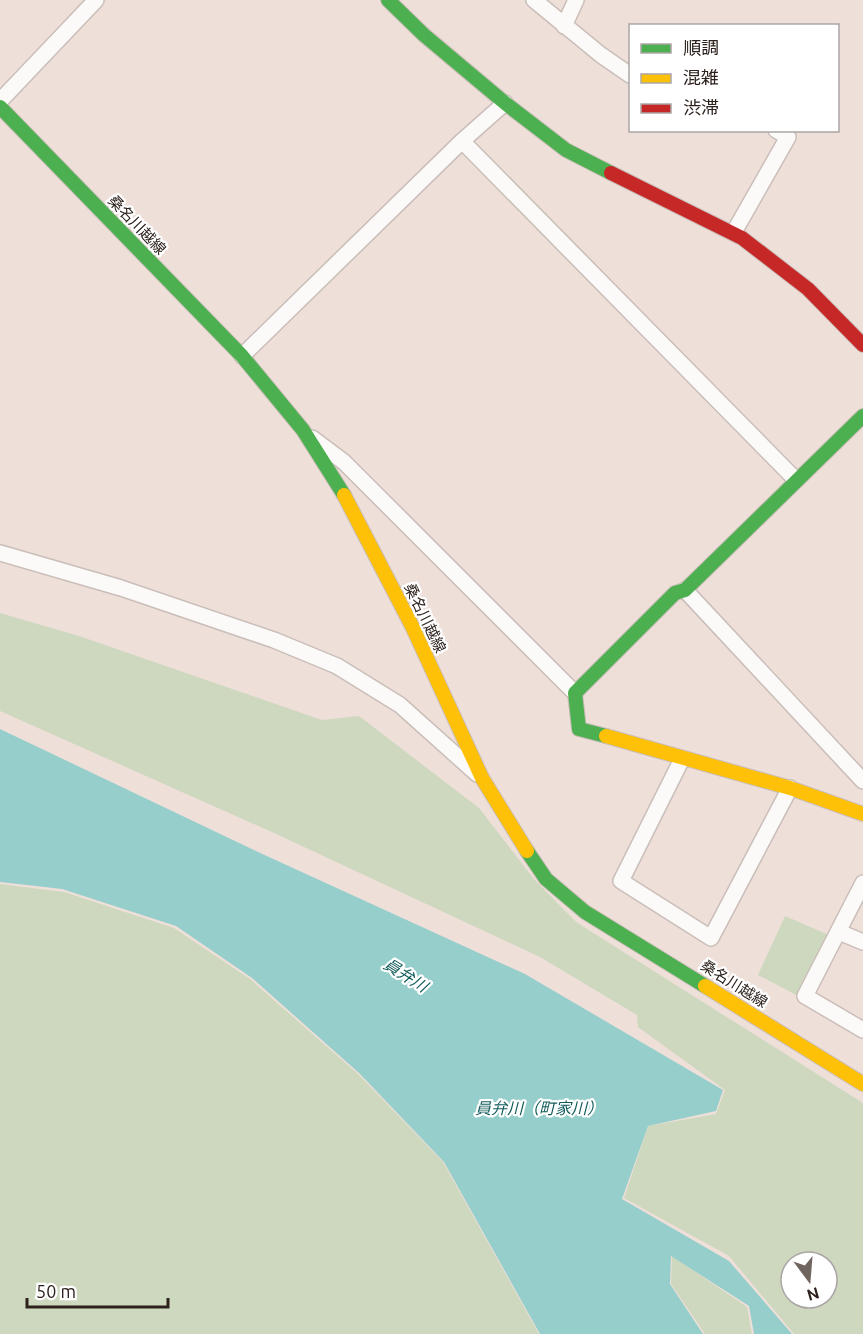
<svg xmlns="http://www.w3.org/2000/svg" width="863" height="1334" font-family="Ubuntu,'Noto Sans JP',sans-serif">
	<style>
		.green { fill: #ced8bf; fill-rule: evenodd }
		.water { fill: #96cecc }
		.lines { fill: none; stroke-linecap: round; stroke-linejoin: round }
		.street-casing { stroke: #cabeb9; stroke-width: 18 }
		.fast-casing { stroke: #cabeb9; stroke-width: 16 }
		.slow-casing { stroke: #cabeb9; stroke-width: 16 }
		.jam-casing { stroke: #cabeb9; stroke-width: 16 }
		.street { stroke: #fcfaf9; stroke-width: 15 }
		.fast { stroke: #4caf50; stroke-width: 14 }
		.slow { stroke: #ffc107; stroke-width: 14 }
		.jam { stroke: #c62828; stroke-width: 14 }
		.labels { text-anchor: middle; stroke-width: 4.5; stroke-linejoin: round; paint-order: stroke }
		.street-label { font-size: 15px; fill: #2c211d; stroke: #fff }
		.water-label { font-size: 16px; font-style: italic; fill: #125b5c; stroke: #fff }
	</style>
	<rect width="100%" height="100%" fill="#eedfd9"/>
	<path class="green" d="M0,613L79,636L322,720L359,716L479,808L534,879L576,922L863,1103V1334H794L729,1256L624,1198L648,1126L716,1114L725,1090L638,1027L637,1015L540,957L274,833L0,711ZM791,1262H827V1298H791Z
		M0,884L64,892L174,928L250,979L358,1074L443,1162L539,1334H0Z
		M785,916L831,936L798,996L758,975Z
		M672,1256L747,1307L752,1334H705L671,1284Z"/>
	<path class="water" d="M0,729L258,852L525,974L723,1090L716,1111L648,1126L622,1199L729,1261L792,1334H754L749,1306L671,1256L670,1284L703,1334H540L444,1162L359,1073L252,978L176,926L62,889L0,882Z"/>
	<g class="lines">
		<g class="street-casing">
			<path id="street" d="M534,0L601,55L630,75
				M564,26L576,0
				M0,101L96,0
				M462,141L796,480
				M734,232L788,137L776,130
				M242,356L462,141L505,103
				M312,438L344,462L575,693
				M0,553L121,588L274,640L337,666L400,705L477,774
				M685,590L863,781
				M682,759L621,881L711,938L790,788
				M863,883L805,996L863,1030
				M839,932L863,942"/>
		</g>
		<g class="fast-casing">
			<path id="fast" d="M388,0L424,35L505,103L566,150L611,173
				M0,107L242,356L303,430L344,495
				M606,736L579,729L575,693L675,593L685,590L863,416
				M527,851L546,879L585,912L705,986"/>
		</g>
		<g class="slow-casing">
			<path id="slow" d="M344,495L412,626L482,778L527,851
				M606,736L790,788L863,814
				M705,986L863,1084"/>
		</g>
		<g class="jam-casing">
			<path id="jam" d="M611,173L742,238L808,289L863,345"/>
		</g>
		<use href="#street" class="street"/>
		<use href="#fast" class="fast"/>
		<use href="#slow" class="slow"/>
		<use href="#jam" class="jam"/>
	</g>
	<g class="labels">
		<g class="street-label">
			<text transform="translate(137 225) rotate(46)" y="5">桑名川越線</text>
			<text transform="translate(425 618) rotate(64)" y="5">桑名川越線</text>
			<text transform="translate(734 984) rotate(32)" y="5">桑名川越線</text>
		</g>
		<g class="water-label">
			<text transform="translate(406 975) rotate(32)" y="6">員弁川</text>
			<text x="539" y="1114">員弁川（町家川）</text>
		</g>
	</g>
	<rect x="629" y="24" width="210" height="108" fill="#ffffff" stroke="#aba6a5" stroke-width="1.5"/>
	<rect x="641" y="44" width="30" height="9" fill="#4caf50" stroke="#aba6a5" stroke-width="1.5"/>
	<text x="683" y="54" font-size="18" fill="#2c211d">順調</text>
	<rect x="641" y="74" width="30" height="9" fill="#ffc107" stroke="#aba6a5" stroke-width="1.5"/>
	<text x="683" y="84" font-size="18" fill="#2c211d">混雑</text>
	<rect x="641" y="104" width="30" height="9" fill="#c62828" stroke="#aba6a5" stroke-width="1.5"/>
	<text x="683" y="114" font-size="18" fill="#2c211d">渋滞</text>
	<g transform="translate(809 1280) rotate(164)"><circle r="28" fill="#ffffff" stroke="#aba6a5" stroke-width="1.5"/>
	<path d="M0-4.5L10 22L0 15L-10 22Z" fill="#70645f"/>
	<text y="-9" font-size="16" font-weight="bold" text-anchor="middle" fill="#2c211d">N</text>
	</g>
	<path d="M27 1298v9h141v-9" fill="none" stroke="#2c211d" stroke-width="3"/>
	<text x="36" y="1298" font-size="18" fill="#2c211d" stroke="#ffffff" stroke-width="4.5" paint-order="stroke">50 m</text>
</svg>
